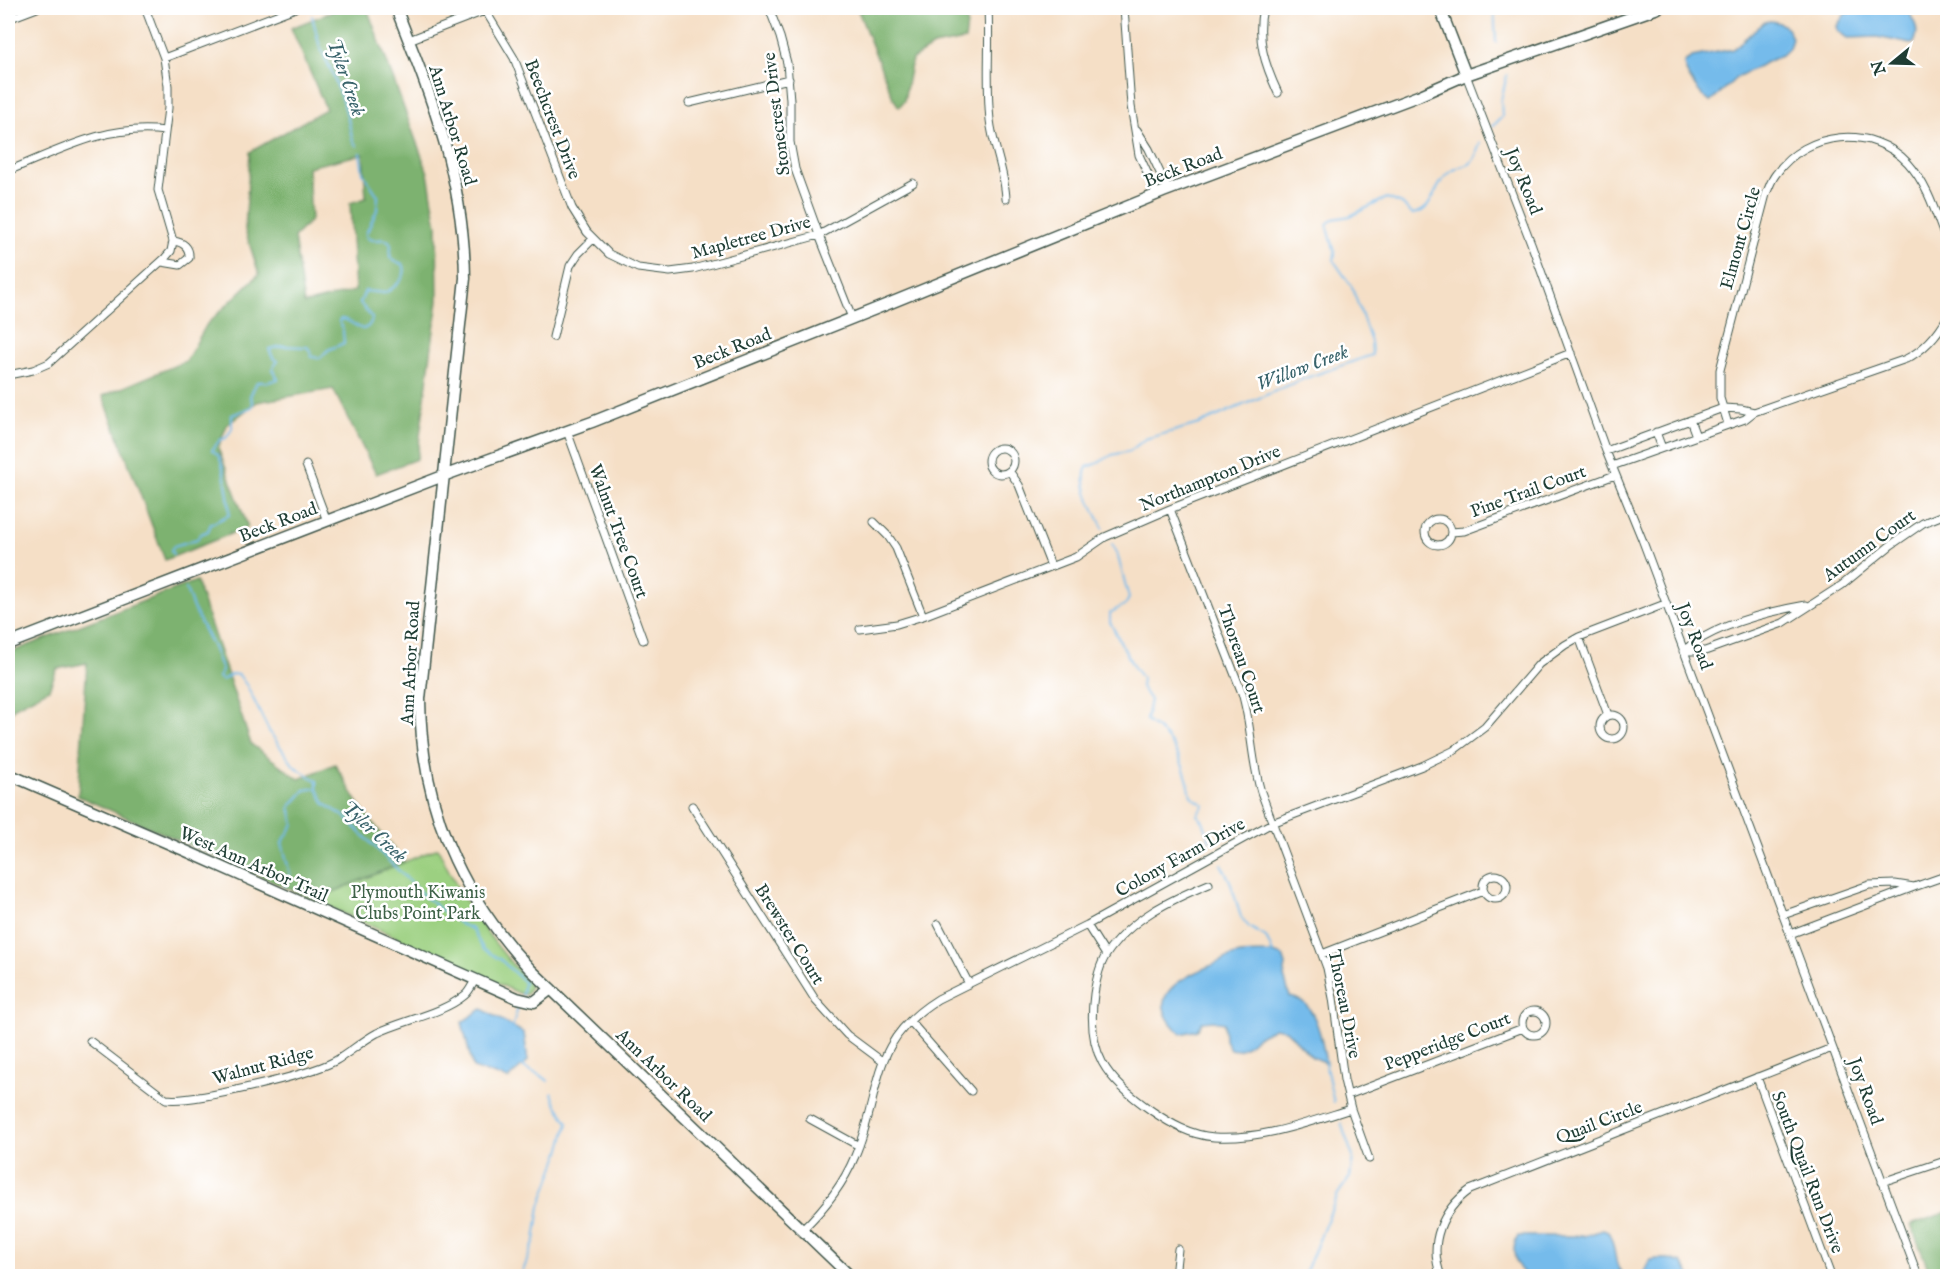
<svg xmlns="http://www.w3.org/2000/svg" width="1955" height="1284" font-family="'IM FELL English',serif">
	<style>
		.green { fill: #9cd081; stroke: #5e865a; stroke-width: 1.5 }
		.forest { fill: #7db26f; stroke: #4e7852; stroke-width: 1.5; fill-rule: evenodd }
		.water { fill: #74bbeb; stroke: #4a7c90; stroke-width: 1.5 }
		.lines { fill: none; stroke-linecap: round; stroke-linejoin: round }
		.stream { stroke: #74bbeb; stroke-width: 2 }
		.street-casing { stroke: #3f554a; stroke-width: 9 }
		.secondary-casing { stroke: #3f554a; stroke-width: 13 }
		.street { stroke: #fff; stroke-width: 7 }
		.secondary { stroke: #fff; stroke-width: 10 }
		.labels { text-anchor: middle; stroke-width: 5; stroke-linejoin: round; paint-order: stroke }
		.street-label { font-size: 18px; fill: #1f3d34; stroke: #fff }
		.park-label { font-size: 18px; fill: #3e6247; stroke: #fff }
		.water-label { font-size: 20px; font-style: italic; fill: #39636b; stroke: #fff }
	</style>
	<rect width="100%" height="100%" fill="#fff"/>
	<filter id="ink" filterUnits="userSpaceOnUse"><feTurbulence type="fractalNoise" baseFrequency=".0167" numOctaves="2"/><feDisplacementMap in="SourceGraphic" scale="12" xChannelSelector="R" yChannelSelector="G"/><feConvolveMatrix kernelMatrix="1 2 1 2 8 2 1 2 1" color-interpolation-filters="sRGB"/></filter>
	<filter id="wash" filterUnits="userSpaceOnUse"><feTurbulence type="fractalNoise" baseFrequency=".008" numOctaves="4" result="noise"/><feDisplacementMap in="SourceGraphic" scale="24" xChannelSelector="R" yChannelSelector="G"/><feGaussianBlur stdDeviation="1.35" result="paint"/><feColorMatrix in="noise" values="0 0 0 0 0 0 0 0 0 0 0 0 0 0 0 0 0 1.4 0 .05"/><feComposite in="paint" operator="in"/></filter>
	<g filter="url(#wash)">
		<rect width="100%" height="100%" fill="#f5dfc6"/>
		<path class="green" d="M438,848C462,902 490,940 529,983L530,988L526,994L523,995L314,900Z"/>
		<path class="forest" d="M341,8H367L428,173L437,226L438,300L417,459L376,474L333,389L257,402L227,425L218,448L248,527L165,560L103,396L186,361L207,324L259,274L245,230L250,152L326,109L291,28ZM363,154L366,198L350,203L355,291L304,304L294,237L311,220L308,167Z
			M857,8H965L967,24L965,40L933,46L912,59L904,101L899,107L893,98Z
			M196,581L251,744L299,779L335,764L361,808L404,862L314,900L78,796L87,663L57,669L49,689L15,707L8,716V653Z
			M1947,1212V1276H1931L1911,1225Z"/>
		<path class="water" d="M1861,8H1906C1913,19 1921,29 1914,43L1911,44L1877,37L1847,38L1838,31L1837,26L1845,14Z
			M1770,21C1782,22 1787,26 1792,38L1789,49L1783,54L1737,77L1713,100L1710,102C1700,95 1684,74 1684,62L1692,57L1733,49L1764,22Z
			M1273,953L1283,956L1286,965L1284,977L1290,997C1295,998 1301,1000 1304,1003C1318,1014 1323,1046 1326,1063L1312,1057L1286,1030L1274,1028C1269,1031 1262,1034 1256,1038C1247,1045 1243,1052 1230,1049L1225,1040L1224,1023L1213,1021L1202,1022L1197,1030L1181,1034C1143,999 1175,980 1210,966C1218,963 1227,957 1236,955C1247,952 1262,954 1273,953Z
			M482,1009L524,1033L528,1061L508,1079L473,1068L462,1022Z
			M1603,1230L1608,1232C1617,1245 1612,1267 1625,1276H1609L1603,1274L1597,1276H1527C1515,1267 1510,1250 1518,1236H1584Z
			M1657,1259H1669L1682,1263L1691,1276H1642L1650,1260Z"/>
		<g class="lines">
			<path class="stream" d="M1494,8L1496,42
				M312,16L320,47L332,72L346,111L353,141L357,146
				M1493,126L1502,117L1501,100L1507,75
				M1103,528C1096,513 1078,483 1087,467L1096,464L1112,455L1130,451L1145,439L1199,424L1303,379L1372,355L1371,342L1352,287L1334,261L1335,253L1327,224L1333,219L1350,216L1387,198L1402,204L1412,214C1440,212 1428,172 1470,164L1476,155L1480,143
				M1112,544L1117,553L1129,598L1126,604L1110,613V622L1133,666L1142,678L1141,687L1150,700L1146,720C1150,725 1156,727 1161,732C1178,748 1187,774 1191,796L1204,805L1197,815L1203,821L1210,841
				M173,554L171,550L174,546L197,539L201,534L208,531L211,524L229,515C231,506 223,464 219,456C218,454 213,451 212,450L220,440L226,438L232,429V415L252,407L253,403L250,396L257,382H268L278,379L272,369L278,361L273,358L269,349L283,346L307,347L309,349L312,357L320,358L328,350L344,343L343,331L339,321L341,319L346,320L362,329C367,329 372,323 372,318L360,303L365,291L385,293C395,287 409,276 403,264L394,261L390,257L391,245L389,241C382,237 374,243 367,238L366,234L377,210L378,196L363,173L360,153
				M186,589L193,608L213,647L222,670L219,677L222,680L232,674L239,675L247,686L269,731L294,766L317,781V788L325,804L344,816L425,897L460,924L472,929L483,949L501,960L524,982L522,995
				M1221,864L1230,881L1241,917L1249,927L1266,937L1273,953
				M285,886L290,874L282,843L294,824L290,807L305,790L317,788
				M512,1029L519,1003
				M1325,1062L1334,1103
				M522,1065C529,1073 541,1073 548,1081
				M521,1276L535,1240L540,1206L560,1152L568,1123L555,1102L552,1093
				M1304,1276L1338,1194L1350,1177L1353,1157L1341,1123"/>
		</g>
	</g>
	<g filter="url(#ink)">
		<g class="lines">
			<g class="street-casing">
				<path id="street" d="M9,8L13,17
					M769,8L780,37L787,63L790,100V142L795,169L819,235L852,318
					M988,8C990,45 986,83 990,120C993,147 1005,171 1006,199
					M1124,8L1131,106L1139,155L1157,194
					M1263,8C1256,39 1265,65 1278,93
					M485,10L514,58L572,208L587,232L609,254L638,268L670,272L693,269L819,235L913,183
					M8,19L37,8
					M409,40L492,8
					M164,58L295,8
					M1466,75L1531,243L1606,451L1642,539L1918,1276
					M689,103L789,79
					M1137,130L1149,149L1168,190
					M8,171C62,149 106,124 165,131
					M162,262L180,265L189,258C190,247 183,242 173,241
					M553,337L570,266L578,254L593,239
					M8,375L33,370L49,363L165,258L171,251L173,241L158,190L168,108V86L164,58L145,8
					M1690,420L1696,436
					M1728,424L1720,398V370L1766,194C1769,188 1771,180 1776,174C1806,131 1872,124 1908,163C1929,186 1937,218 1948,246
					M567,431L643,640
					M1656,432L1662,448
					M988 461a13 13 0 1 1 26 0a13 13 0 1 1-26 0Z
					M1606,451L1723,408L1741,409L1754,412
					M306,465L327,521
					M1612,466L1745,419L1754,412L1906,359C1924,350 1938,334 1948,316
					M1010,472L1019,485L1051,566
					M1170,509L1242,693C1252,726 1251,760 1261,792L1327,968L1333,998L1344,1080L1351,1109L1369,1159
					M1425 532a13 13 0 1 1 26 0a13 13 0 1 1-26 0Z
					M874,522L888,536L896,548L923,616
					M1451,532L1464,531L1615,475
					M860,629L897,624L923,616L1076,557L1105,537L1170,509L1571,353
					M1579,637L1608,715
					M1683,651H1705L1783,623L1842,585L1891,545L1923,523L1948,513
					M1683,651C1715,625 1766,612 1806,605
					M1600 727a12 12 0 1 1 24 0a12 12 0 1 1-24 0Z
					M692,806L816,1001L847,1035L882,1061
					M1483 887a12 12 0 1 1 24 0a12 12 0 1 1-24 0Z
					M1209,884C1170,900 1130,919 1106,955C1099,966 1096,981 1094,994C1086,1054 1105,1078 1152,1111C1171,1124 1190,1135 1214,1137C1261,1140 1306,1123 1351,1109
					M1914,887L1948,875
					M1783,915L1869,885L1895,884L1914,887L1790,934
					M938,924L969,984
					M1087,925L1106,955
					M1322,954L1483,891
					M1522 1023a12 12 0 1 1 24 0a12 12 0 1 1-24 0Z
					M910,1021L971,1091
					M90,1041L166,1099C193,1103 309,1075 335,1061C349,1053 362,1041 377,1033C404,1020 442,1014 465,995C469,992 472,985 475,980
					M1757,1077L1831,1276
					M1348,1095L1523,1028
					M810,1119L859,1146
					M1882,1182L1948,1160
					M802,1230C825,1208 843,1185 855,1156C883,1091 867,1043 938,999L1087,925L1272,823L1422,766L1453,751L1485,727L1539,664L1565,645L1579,637L1665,604
					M1175,1276L1178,1249
					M1441,1276C1428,1243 1442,1210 1470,1190L1832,1048"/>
			</g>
			<g class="secondary-casing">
				<path id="secondary" d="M396,8C432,99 464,178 465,278L420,699C421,805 458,892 530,969L850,1276
					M1440,8L1466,75
					M8,644L443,476L592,422L883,306L1163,192L1418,96L1466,75L1658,8
					M8,774L186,851L517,998L534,1002L551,989"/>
			</g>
			<use href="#street" class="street"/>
			<use href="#secondary" class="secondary"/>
		</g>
	</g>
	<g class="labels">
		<g class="street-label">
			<text transform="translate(776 114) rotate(-97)" y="6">Stonecrest Drive</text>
			<text transform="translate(553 119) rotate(69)" y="6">Beechcrest Drive</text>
			<text transform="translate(453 125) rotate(73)" y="6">Ann Arbor Road</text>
			<text transform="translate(1183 167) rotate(-21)" y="6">Beck Road</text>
			<text transform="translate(1524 181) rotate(68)" y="6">Joy Road</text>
			<text transform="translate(751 237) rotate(-15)" y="6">Mapletree Drive</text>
			<text transform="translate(1740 238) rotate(-74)" y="6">Elmont Circle</text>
			<text transform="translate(732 348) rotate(-22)" y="6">Beck Road</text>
			<text transform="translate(1210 478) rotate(-22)" y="6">Northampton Drive</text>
			<text transform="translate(1528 491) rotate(-20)" y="6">Pine Trail Court</text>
			<text transform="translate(278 522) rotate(-21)" y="6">Beck Road</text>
			<text transform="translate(619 531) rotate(70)" y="6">Walnut Tree Court</text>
			<text transform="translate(1869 545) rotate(-36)" y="6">Autumn Court</text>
			<text transform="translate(1695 636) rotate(69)" y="6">Joy Road</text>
			<text transform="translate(1242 659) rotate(71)" y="6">Thoreau Court</text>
			<text transform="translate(410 663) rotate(-87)" y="6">Ann Arbor Road</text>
			<text transform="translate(1180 857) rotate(-29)" y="6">Colony Farm Drive</text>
			<text transform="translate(254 864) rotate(24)" y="6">West Ann Arbor Trail</text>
			<text transform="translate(790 934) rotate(58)" y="6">Brewster Court</text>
			<text transform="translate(1345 1004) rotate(79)" y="6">Thoreau Drive</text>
			<text transform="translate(1447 1041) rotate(-21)" y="6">Pepperidge Court</text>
			<text transform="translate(263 1065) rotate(-15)" y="6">Walnut Ridge</text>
			<text transform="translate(664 1075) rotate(44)" y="6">Ann Arbor Road</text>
			<text transform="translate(1866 1091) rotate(70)" y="6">Joy Road</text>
			<text transform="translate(1599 1122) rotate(-21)" y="6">Quail Circle</text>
			<text transform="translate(1808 1172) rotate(69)" y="6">South Quail Run Drive</text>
		</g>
		<g class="park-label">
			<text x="418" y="898">Plymouth Kiwanis<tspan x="418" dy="21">Clubs Point Park</tspan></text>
		</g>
		<g class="water-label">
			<text transform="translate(347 77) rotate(71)" y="7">Tyler Creek</text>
			<text transform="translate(1302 367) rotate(-21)" y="7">Willow Creek</text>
			<text transform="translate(375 831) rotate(43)" y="7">Tyler Creek</text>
		</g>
	</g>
	<rect width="1955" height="1284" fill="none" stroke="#fff" stroke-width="30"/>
	<g transform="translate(1892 63) rotate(251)" stroke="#ffffff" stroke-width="4.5" paint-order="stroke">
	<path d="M0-4.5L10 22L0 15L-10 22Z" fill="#1f3d34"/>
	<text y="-9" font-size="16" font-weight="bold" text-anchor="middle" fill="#1f3d34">N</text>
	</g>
</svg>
